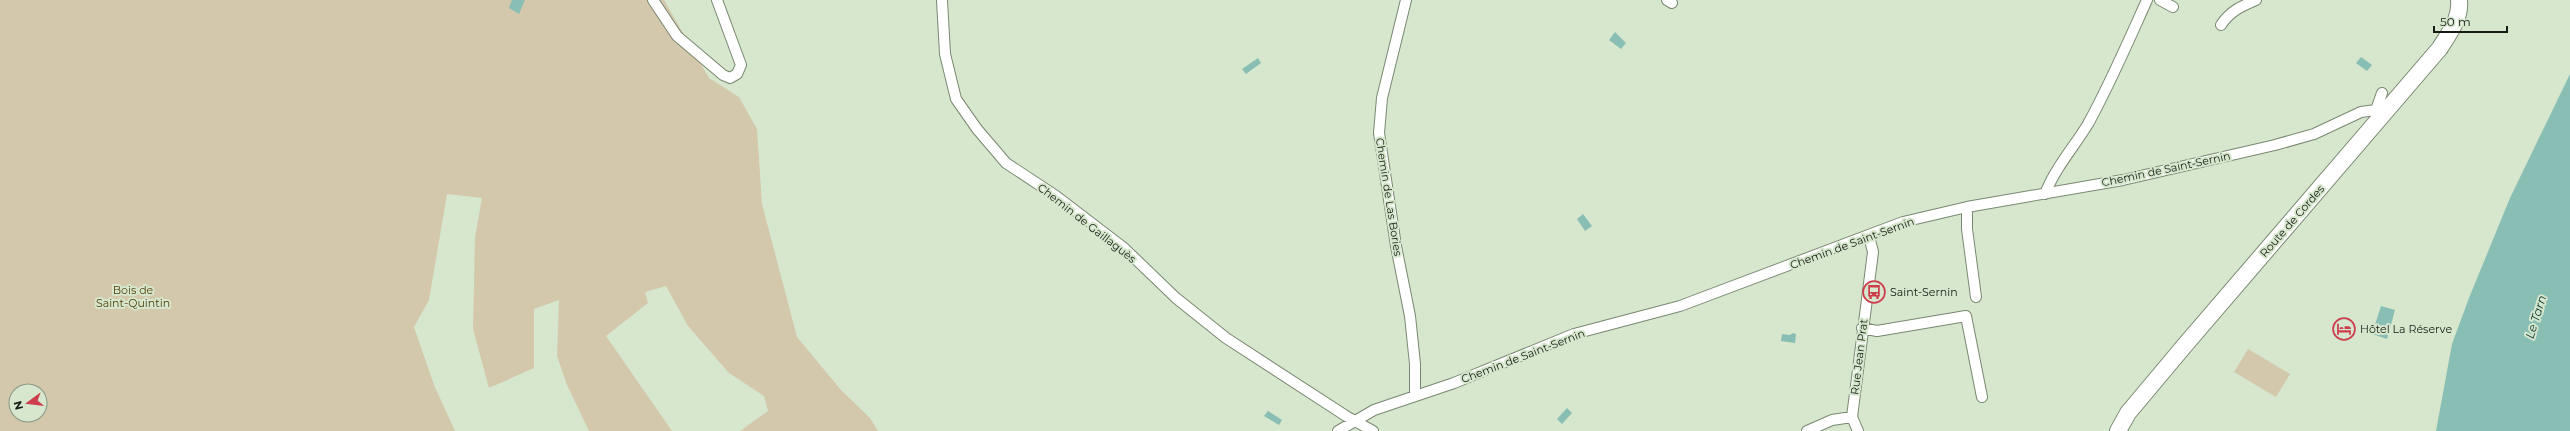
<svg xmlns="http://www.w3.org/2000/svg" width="2570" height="431" font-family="Montserrat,sans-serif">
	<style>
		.green { fill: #d3c8ac; fill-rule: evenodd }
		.water { fill: #89beb4 }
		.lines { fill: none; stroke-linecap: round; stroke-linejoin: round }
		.minor-casing { stroke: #798871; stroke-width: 12 }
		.primary-casing { stroke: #798871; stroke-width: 18 }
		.minor { stroke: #fff; stroke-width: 10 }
		.primary { stroke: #fff; stroke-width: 16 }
		.labels { text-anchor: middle; stroke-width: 4; stroke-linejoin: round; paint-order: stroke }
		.street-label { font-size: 11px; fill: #161c13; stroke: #d6e7ce }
		.park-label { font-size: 11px; fill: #53410d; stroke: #d6e7ce }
		.poi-label { font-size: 11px; fill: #161c13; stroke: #d6e7ce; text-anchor: start }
		.water-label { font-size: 12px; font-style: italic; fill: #00332c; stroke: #d6e7ce }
	</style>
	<rect width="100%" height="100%" fill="#d6e7ce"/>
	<path class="green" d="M0,0H664L709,78L739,97L757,129L762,204L797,337L841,390L870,418L878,431H740L768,411L764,396L729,373L688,326L666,286L645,292L648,303L606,336L672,431H589L567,385L557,356L559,300L534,309V368L489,388L473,329L475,237L482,198L447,194L429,300L414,327L434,385L455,431H0ZM16,391H40V415H16Z
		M2248,349L2290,374L2276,397L2234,372Z"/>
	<path class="water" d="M512,0H525L519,14L509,8Z
		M1615,32L1626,43L1621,49L1609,40Z
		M2361,57L2372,65L2367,71L2356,63Z
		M1258,58L1261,63L1246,74L1242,69Z
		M2570,74V431H2436L2452,344L2469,298L2510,198Z
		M1583,214L1592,226L1585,231L1577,219Z
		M2381,306L2395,310L2387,339L2372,334Z
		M1793,333L1796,334L1795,343L1781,341L1782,334L1790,335Z
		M1567,408L1572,413L1562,424L1557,419Z
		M1268,411L1282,420L1279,425L1264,416Z"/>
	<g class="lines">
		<g class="minor-casing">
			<path id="minor" d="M653,0L677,36L723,75L730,78L737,74L741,65L717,0
				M942,0L945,54L956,99L977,129L1006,163L1056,196L1124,248L1176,298L1226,338L1346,416L1373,431
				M1406,0L1382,98L1379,133L1396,246L1410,316L1415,364V396
				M1667,0L1672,3
				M2160,0L2173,7
				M2221,25C2230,11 2242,6 2256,0
				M2376,110L2382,93
				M2045,194C2055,168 2074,147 2088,124C2110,84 2128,42 2147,0
				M1967,207V229L1976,297
				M1862,328L1877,331L1966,316L1982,397
				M1338,431L1374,410L1454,383L1574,334L1680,306L1903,222L1967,207L2123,180L2275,145L2314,134L2361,112L2376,110L2386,113
				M1807,431L1832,420L1852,417
				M1858,431L1852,417L1873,252L1869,236"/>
		</g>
		<g class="primary-casing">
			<path id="primary" d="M2118,431L2128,413L2185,345L2440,48C2449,33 2461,19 2459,0"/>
		</g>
		<use href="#minor" class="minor"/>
		<use href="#primary" class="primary"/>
	</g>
	<defs>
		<g id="bus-ring" transform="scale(1.15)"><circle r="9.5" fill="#d6e7ce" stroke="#cd3d4c" stroke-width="1.5"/><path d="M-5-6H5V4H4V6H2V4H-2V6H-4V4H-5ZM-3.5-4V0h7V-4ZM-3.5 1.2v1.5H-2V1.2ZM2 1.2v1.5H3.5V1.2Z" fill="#cd3d4c"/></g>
		<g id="hotel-ring" transform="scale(1.15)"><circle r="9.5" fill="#d6e7ce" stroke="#cd3d4c" stroke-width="1.5"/><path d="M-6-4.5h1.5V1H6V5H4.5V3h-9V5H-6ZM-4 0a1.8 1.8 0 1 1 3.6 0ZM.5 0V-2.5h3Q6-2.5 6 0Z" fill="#cd3d4c"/></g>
	</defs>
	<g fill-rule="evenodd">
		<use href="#bus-ring" x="1874" y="292"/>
		<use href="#hotel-ring" x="2344" y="329"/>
	</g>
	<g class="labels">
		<g class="street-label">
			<text transform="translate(2166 169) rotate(-12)" y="4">Chemin de Saint-Sernin</text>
			<text transform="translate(1389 197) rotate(81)" y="4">Chemin de Las Bories</text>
			<text transform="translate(2292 221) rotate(-49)" y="4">Route de Cordes</text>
			<text transform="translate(1087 223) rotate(38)" y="4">Chemin de Gaillaguès</text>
			<text transform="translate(1852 243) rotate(-20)" y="4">Chemin de Saint-Sernin</text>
			<text transform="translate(1523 356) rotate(-21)" y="4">Chemin de Saint-Sernin</text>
			<text transform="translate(1859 357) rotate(-83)" y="4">Rue Jean Prat</text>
		</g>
		<g class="park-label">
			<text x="133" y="294">Bois de<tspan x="133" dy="13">Saint-Quintin</tspan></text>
		</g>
		<g class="poi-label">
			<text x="1890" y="296">Saint-Sernin</text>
			<text x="2360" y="333">Hôtel La Réserve</text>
		</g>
		<g class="water-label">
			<text transform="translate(2536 317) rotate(-73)" y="4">Le Tarn</text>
		</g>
	</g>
	<g transform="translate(28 403) rotate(255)"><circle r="19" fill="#d6e7ce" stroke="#899683"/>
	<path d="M0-3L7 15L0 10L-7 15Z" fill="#cd3d4c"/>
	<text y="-6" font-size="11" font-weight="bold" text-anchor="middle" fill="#161c13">N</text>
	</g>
	<path d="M2434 26v6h73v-6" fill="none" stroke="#161c13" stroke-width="2"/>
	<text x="2440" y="26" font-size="12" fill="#161c13" stroke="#d6e7ce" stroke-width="3" paint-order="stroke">50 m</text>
</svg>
